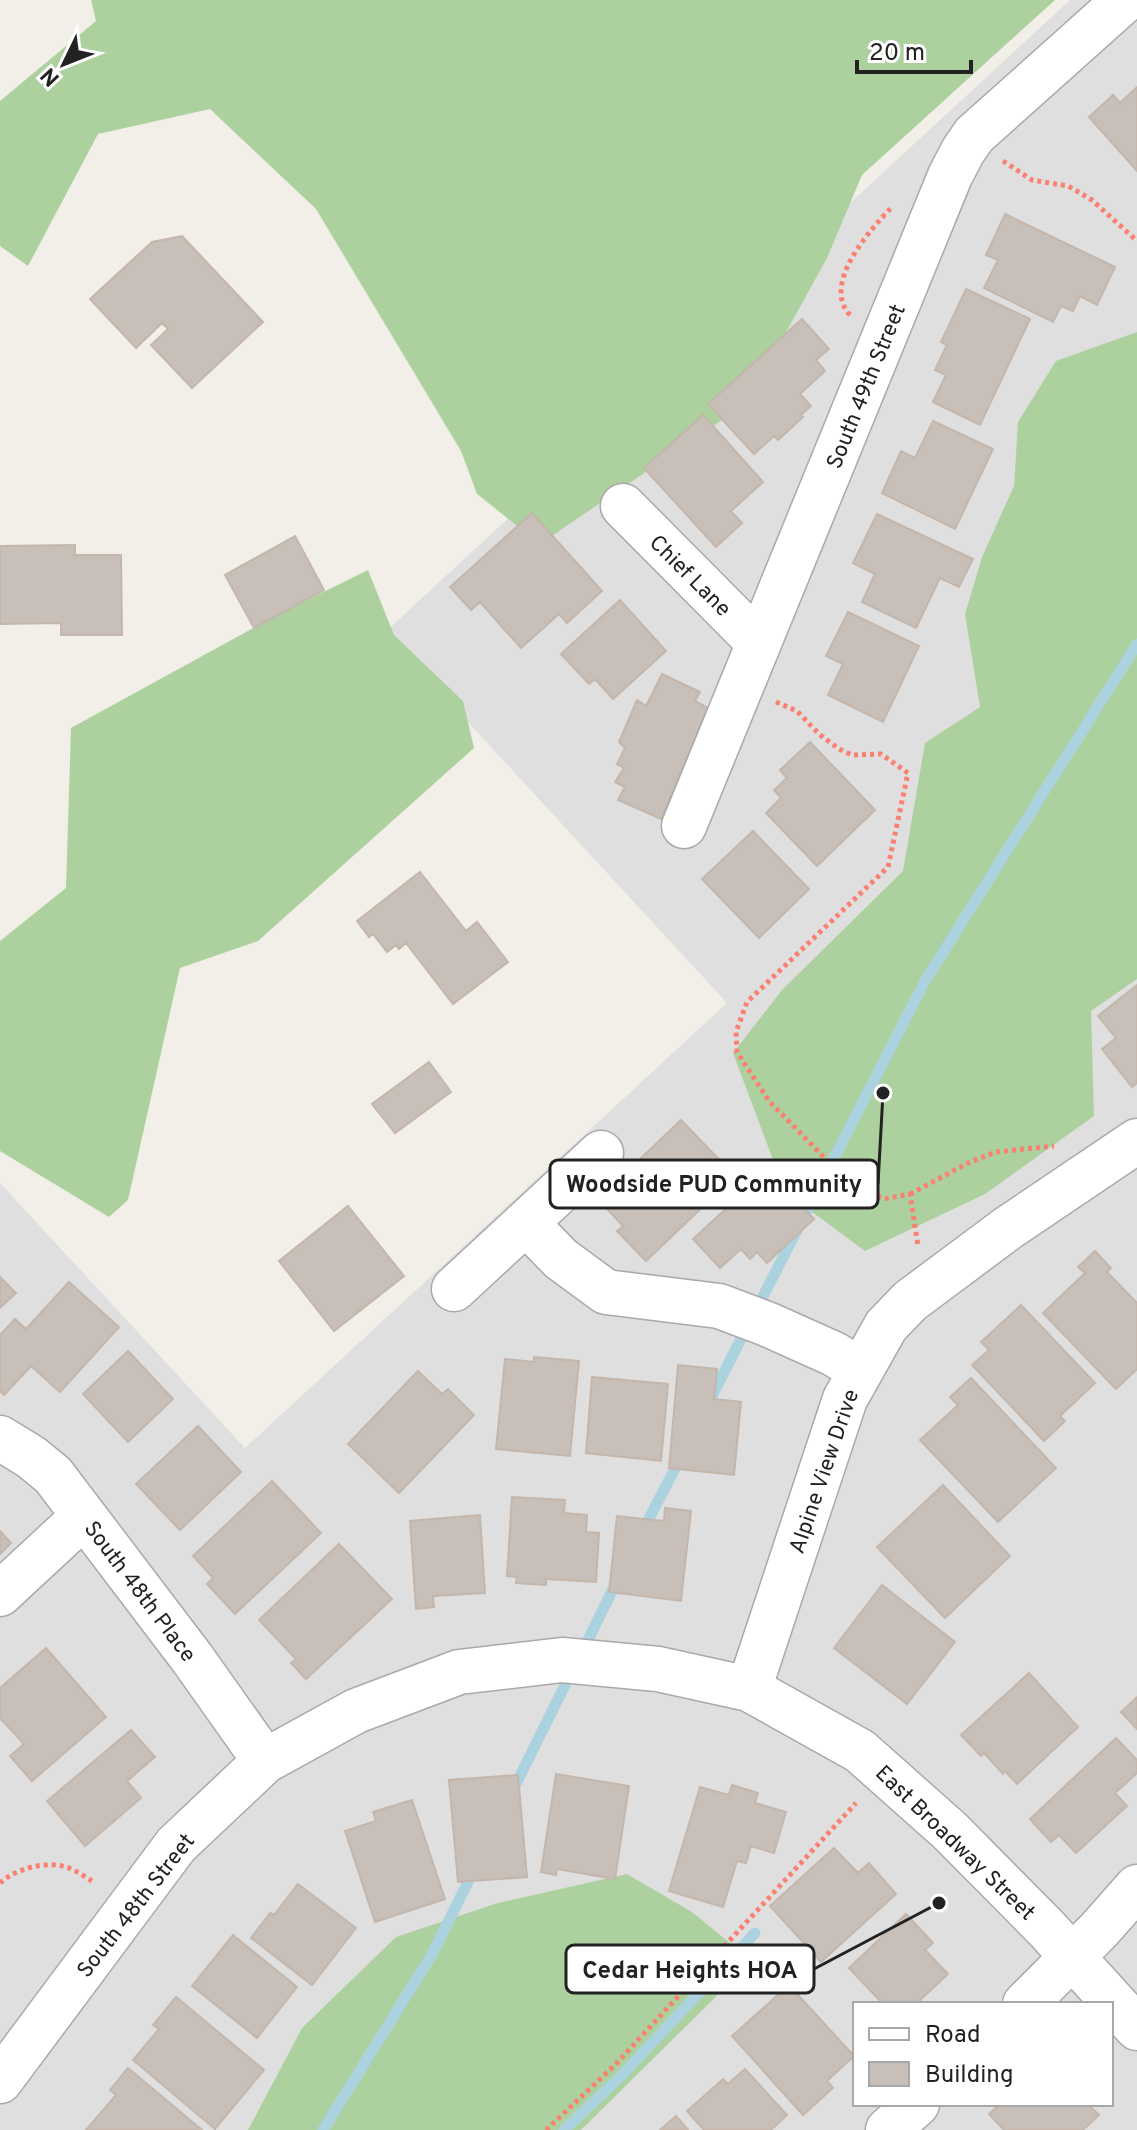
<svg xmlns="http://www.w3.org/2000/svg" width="1137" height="2130" font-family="Overpass,sans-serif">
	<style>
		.residential { fill: #e0dfdf; fill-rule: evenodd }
		.forest { fill: #add19e }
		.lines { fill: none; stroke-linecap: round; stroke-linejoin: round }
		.stream { stroke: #aad3df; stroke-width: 11 }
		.building { fill: #c7bfb8; stroke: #c4b6ab; stroke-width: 2 }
		.minor-casing { stroke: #a9a9a9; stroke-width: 47 }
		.path { stroke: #fa8072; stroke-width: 5; stroke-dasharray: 4 4; stroke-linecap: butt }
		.minor { stroke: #fff; stroke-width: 44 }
		.labels { text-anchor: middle; stroke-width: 6; stroke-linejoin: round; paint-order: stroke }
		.street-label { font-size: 22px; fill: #222; stroke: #fff }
		.leader { fill: none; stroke: #222; stroke-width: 3 }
		.callout-dot { fill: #222; stroke: #fff; stroke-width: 3 }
		.callout { fill: #fff; stroke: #222; stroke-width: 3 }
		.callout-label { font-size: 24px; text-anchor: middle; font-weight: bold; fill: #222 }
	</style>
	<rect width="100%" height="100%" fill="#f2efe9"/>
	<path class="residential" d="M1070,0H1137V2130H0V1183L245,1448L727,1003L385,632ZM855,2004H1111V2104H855Z"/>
	<path class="forest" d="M91,0H1055L862,175L827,258L747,403L540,544L477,494L461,451L316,209L210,109L98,134L28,266L0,246V101L96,21Z
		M1137,332V979L1091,1011L1094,1116L985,1194L865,1251L785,1192L733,1053L782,990L903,871L925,743L980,707L965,614L982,557L1014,486L1018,422L1056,361Z
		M368,570L394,635L463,701L474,748L258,941L180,968L128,1200L109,1217L0,1151V941L66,888L71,728L275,616Z
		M627,1874L692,1912L752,1961L581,2130H248L302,2028L396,1937L498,1903Z"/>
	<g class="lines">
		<path class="stream" d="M756,1310L925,981L1137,644
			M709,1402L748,1325
			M643,1530L681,1457
			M582,1652L617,1581
			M512,1792L572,1671
			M323,2130L431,1956L475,1868
			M564,2130L622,2075L755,1933"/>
	</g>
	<path class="building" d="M1137,87V171L1089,117L1113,95L1120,103Z
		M1005,214L1115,267L1097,305L1080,296L1073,311L1061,306L1053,322L984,288L998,260L986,255Z
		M182,236L263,322L192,388L151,345L168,329L162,323L136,348L90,299L152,242Z
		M966,289L1030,319L980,425L933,402L946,375L935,370L947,345L941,342Z
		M802,319L829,349L816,360L825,371L800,394L811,406L801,415L803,417L778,440L774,436L754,454L708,404Z
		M703,415L763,482L731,511L742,523L716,547L644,468Z
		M933,421L993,449L955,529L882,493L901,451L915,458Z
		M532,513L602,591L567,623L559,614L521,648L480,602L471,610L450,587Z
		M877,514L973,559L959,587L940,578L916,628L862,602L875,574L853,563Z
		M295,536L324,590L254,628L225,575Z
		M75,545V555H121L122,635H61V623L0,624V546Z
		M620,600L666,651L613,699L595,679L589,684L561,654Z
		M848,612L919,646L883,722L828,695L843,664L826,656Z
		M662,674L700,692L695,701L708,708L661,819L618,800L625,787L615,782L624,768L617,764L625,748L619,742L637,700L646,706Z
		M810,742L875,810L817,866L766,813L781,798L774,790L787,778L780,770Z
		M753,831L809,889L759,938L702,879Z
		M420,872L466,931L477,922L508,962L453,1004L406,943L399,949L396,945L387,952L373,934L369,937L357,921Z
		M1137,985V1083L1132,1087L1102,1049L1116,1038L1098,1016Z
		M429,1062L451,1092L395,1133L372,1104Z
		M681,1120L735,1176L646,1261L617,1231L623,1226L598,1199Z
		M768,1170L814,1219L767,1263L757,1252L750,1259L741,1249L720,1268L693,1239Z
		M348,1206L404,1276L334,1331L279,1261Z
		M1095,1251L1111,1268L1107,1272L1137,1303V1369L1116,1389L1043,1313L1085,1273L1078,1267Z
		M0,1277L16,1293L0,1308Z
		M69,1282L119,1327L60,1392L31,1366L4,1395L0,1391V1335L15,1319L26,1329Z
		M1021,1305L1095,1383L1060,1416L1065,1421L1044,1441L972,1365L989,1350L981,1342Z
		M128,1351L173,1399L128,1442L83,1394Z
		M534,1357L579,1361L570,1456L496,1449L505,1359L534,1362Z
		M678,1365L717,1369L714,1399L741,1402L734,1475L669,1468Z
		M418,1371L442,1394L448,1389L474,1415L399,1493L348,1444Z
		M592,1377L668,1384L661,1461L586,1453Z
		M971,1378L1056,1468L998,1522L920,1440L958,1405L950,1397Z
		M198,1426L241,1472L180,1530L136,1484Z
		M272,1481L321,1533L235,1614L207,1584L213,1578L193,1556Z
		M943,1485L1010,1556L945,1618L877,1547Z
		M512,1497L565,1500L564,1513L587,1515L586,1532L599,1533L596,1582L546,1579V1585L516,1583L517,1577L507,1576Z
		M665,1508L691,1511L681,1601L609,1592L617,1516L664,1521Z
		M480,1515L485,1593L433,1596L434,1607L416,1609L410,1521Z
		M0,1531L11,1543L0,1554Z
		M339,1544L392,1599L306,1679L291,1663L296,1659L259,1620Z
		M882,1585L955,1642L907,1704L834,1648Z
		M46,1648L106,1717L32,1781L10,1756L24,1744L0,1718V1688Z
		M1029,1673L1078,1727L1017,1784L1005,1771L1003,1774L984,1753L981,1756L961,1735Z
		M1137,1697V1729L1121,1712Z
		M131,1730L155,1757L127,1781L141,1798L85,1846L47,1801Z
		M1116,1738L1137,1760V1773L1115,1793L1127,1806L1076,1853L1059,1835L1051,1842L1030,1819Z
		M556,1774L629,1786L615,1879L557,1869L556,1875L541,1872Z
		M518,1775L527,1877L458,1882L449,1780Z
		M732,1785L758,1793L755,1803L786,1812L774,1853L751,1846L746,1863L737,1861L723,1907L669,1891L700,1787L729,1795Z
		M412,1800L445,1899L375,1922L345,1831L376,1821L373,1812Z
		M834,1848L858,1873L869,1863L896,1894L821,1962L770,1906Z
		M298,1884L356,1928L312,1985L251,1938L270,1913L274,1915Z
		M906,1914L933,1943L925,1950L948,1974L916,2004H883L849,1968Z
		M233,1935L297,1987L257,2038L192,1986Z
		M789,1985L854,2056L827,2081L833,2088L803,2115L732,2036Z
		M176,1997L264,2070L215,2129L133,2060L159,2029L153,2025Z
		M128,2068L202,2130H86L116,2095L110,2090Z
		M745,2069L787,2115L771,2130H704L687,2111L723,2079L728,2084Z
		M1000,2104H1088L1099,2115L1083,2130H1004L989,2114Z
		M676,2116L688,2130H660Z"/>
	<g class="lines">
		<g class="minor-casing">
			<path id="minor" d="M623,506L759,643
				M684,826L950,176L963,151L974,135L1125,0
				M526,1223L561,1259L606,1292L719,1306L767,1324L834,1354L860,1370
				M454,1289L601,1153
				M0,1438L31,1457L53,1475L192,1658L265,1761
				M0,1594L84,1516
				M749,1689L845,1399L886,1326L910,1301L1008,1228L1137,1141
				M1025,2004L1099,1930L1137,1887
				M0,2081L176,1845L265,1761L356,1711L459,1672L562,1660L658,1669L749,1689L860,1751L950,1831L1046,1928L1137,2028
				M888,2130L917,2104"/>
		</g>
		<path class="path" d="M1003,161L1032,180L1068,186L1092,200L1137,241
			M850,315C821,284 870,230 891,208
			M776,702L797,711L819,734L839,749L852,755L881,754L908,773L888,867L747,1002L736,1032L737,1052L769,1101L852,1186L884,1199L910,1194L918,1246
			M910,1194L970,1162L996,1152L1054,1146
			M0,1883C16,1868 48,1860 69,1868C77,1871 85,1877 92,1881
			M546,2130L616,2064L856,1803"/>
		<use href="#minor" class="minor"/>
	</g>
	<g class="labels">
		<g class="street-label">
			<text transform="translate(865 386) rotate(-68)" y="8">South 49th Street</text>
			<text transform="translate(691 575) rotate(45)" y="8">Chief Lane</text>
			<text transform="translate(823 1471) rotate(-71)" y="8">Alpine View Drive</text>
			<text transform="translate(141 1591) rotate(53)" y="8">South 48th Place</text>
			<text transform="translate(956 1842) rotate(44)" y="8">East Broadway Street</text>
			<text transform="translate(135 1905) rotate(-52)" y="8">South 48th Street</text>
		</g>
	</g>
	<path class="leader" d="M883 1093L878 1184M939 1903L814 1969"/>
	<g class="callout-dot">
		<circle cx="883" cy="1093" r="8"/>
		<circle cx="939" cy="1903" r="8"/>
	</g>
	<g class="callout">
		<rect x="550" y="1160" width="328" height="48" rx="8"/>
		<rect x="566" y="1945" width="248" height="48" rx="8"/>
	</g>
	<g class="callout-label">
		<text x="714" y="1192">Woodside PUD Community</text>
		<text x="690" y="1978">Cedar Heights HOA</text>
	</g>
	<rect x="853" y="2002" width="260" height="104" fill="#ffffff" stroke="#a7a7a7" stroke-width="2"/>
	<rect x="869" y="2028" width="40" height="12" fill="#ffffff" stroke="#a7a7a7" stroke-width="2"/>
	<text x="925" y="2042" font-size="24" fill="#222222">Road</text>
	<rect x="869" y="2062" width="40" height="24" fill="#c7bfb8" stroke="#a7a7a7" stroke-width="2"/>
	<text x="925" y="2082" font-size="24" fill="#222222">Building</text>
	<g transform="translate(64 64) rotate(227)" stroke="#ffffff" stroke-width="6" paint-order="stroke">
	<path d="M0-6L14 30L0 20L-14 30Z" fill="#222222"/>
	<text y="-12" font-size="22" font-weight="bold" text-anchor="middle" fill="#222222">N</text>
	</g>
	<path d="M857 60v12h114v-12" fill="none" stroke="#222222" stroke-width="4"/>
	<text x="869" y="60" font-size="24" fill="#222222" stroke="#ffffff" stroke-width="6" paint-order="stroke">20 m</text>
</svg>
